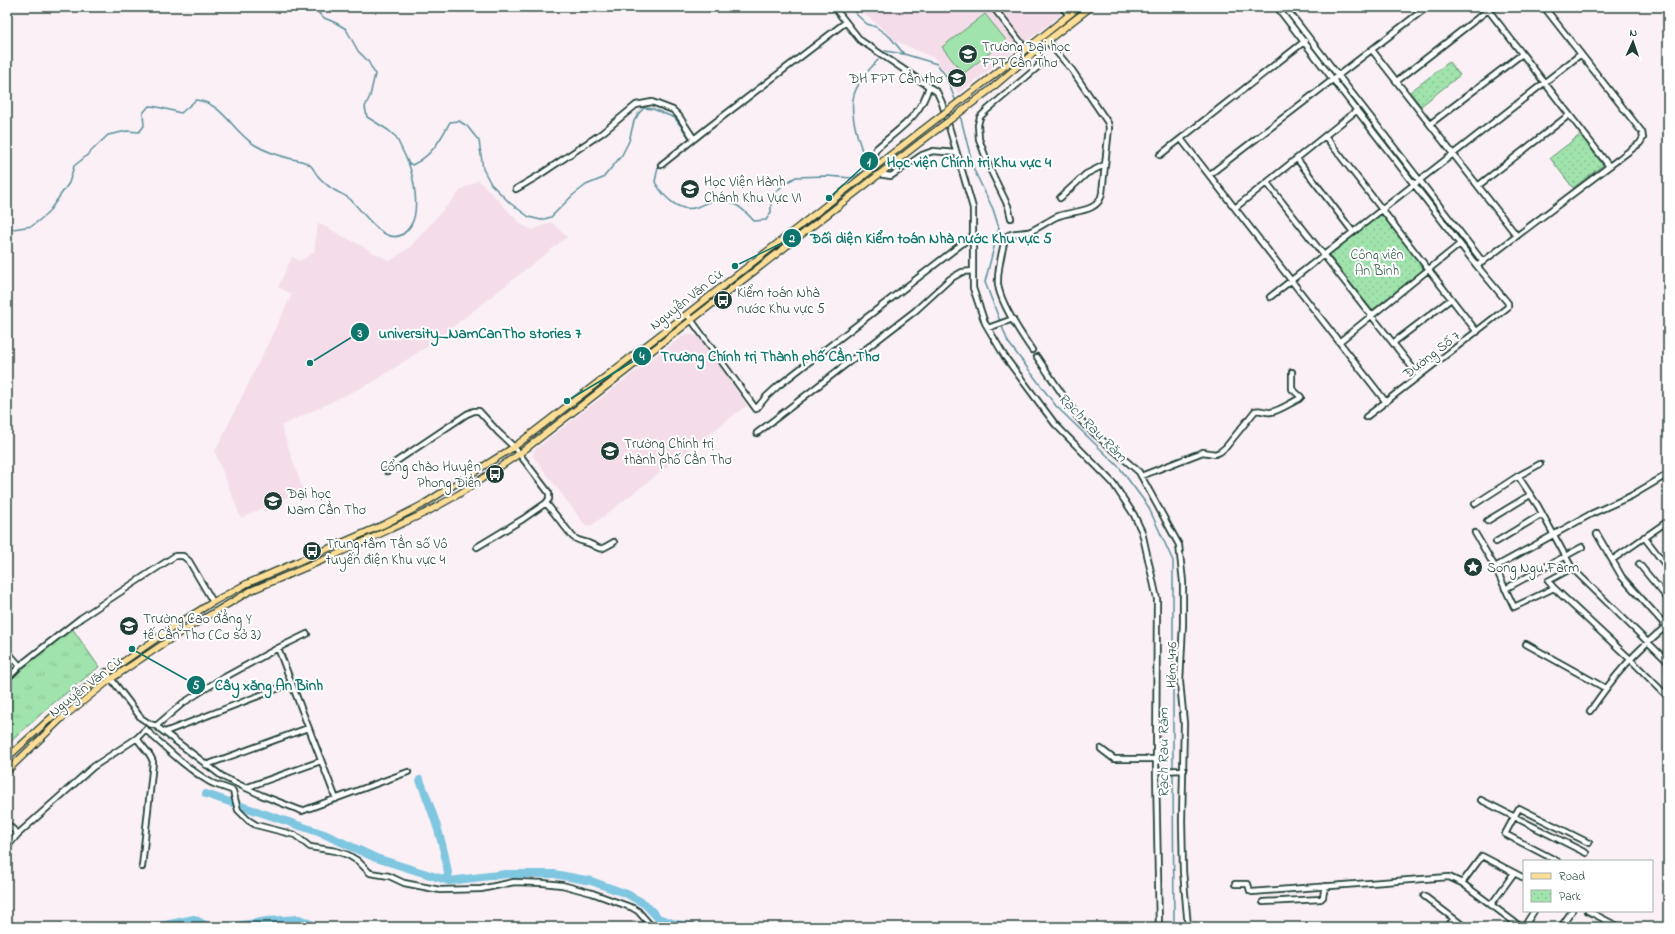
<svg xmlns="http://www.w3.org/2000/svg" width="1675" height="934" font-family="'Indie Flower',sans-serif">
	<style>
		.built { fill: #f4dde9 }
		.grass { fill: url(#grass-tufts); stroke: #609070 }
		.park { fill: url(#park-dots); stroke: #609070 }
		.pitch { fill: #a1e3ac; stroke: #609070 }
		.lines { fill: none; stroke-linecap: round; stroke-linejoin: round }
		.stream { stroke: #598f9b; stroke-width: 1.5 }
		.river { stroke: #7fc6e0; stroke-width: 8 }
		.minor-casing { stroke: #1f3d34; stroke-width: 8 }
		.major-casing { stroke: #1f3d34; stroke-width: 8 }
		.minor { stroke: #fff; stroke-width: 4.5 }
		.major { stroke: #fedd96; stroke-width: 5.5 }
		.major-bridge-casing { stroke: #1f3d34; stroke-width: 8; stroke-linecap: butt }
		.major-bridge { stroke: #fedd96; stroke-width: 5.5 }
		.labels { text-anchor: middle; stroke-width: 4; stroke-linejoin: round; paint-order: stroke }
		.poi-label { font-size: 14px; fill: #1f3d34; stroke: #fff; text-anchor: start }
		.park-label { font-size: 14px; fill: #395e4c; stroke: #fff }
		.street-label { font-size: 14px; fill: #1f3d34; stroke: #fff }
		.water-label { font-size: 15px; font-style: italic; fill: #375f5f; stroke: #fff }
		.leader { fill: none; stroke: #0f766e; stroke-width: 1.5 }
		.callout-dot { fill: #0f766e; stroke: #fff; stroke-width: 1.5 }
		.mark-label { font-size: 12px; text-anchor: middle; font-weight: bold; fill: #fff }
		.callout-label { font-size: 15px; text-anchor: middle; font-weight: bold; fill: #0f766e; stroke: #fff; stroke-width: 4; stroke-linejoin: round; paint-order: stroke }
	</style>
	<defs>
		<pattern id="grass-tufts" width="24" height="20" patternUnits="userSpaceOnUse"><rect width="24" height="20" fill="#a1e3ac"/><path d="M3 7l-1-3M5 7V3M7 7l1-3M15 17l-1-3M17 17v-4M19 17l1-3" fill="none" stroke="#8ac495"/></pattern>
		<pattern id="park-dots" width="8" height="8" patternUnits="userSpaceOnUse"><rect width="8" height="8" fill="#a1e3ac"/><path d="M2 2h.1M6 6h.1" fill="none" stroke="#8ac495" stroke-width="1.8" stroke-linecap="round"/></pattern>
	</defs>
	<rect width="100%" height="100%" fill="#faf0f5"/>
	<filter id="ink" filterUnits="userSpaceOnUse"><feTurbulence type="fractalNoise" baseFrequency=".025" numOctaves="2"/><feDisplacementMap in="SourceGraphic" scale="8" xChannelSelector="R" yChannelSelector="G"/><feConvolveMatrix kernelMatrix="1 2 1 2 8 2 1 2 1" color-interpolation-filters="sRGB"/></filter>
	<g filter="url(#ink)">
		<path class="built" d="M860,7H1063L1066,11L958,94L949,76L934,58L894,40L884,30L862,12L858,8Z
			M478,180L522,225L533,230L551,222L567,237L431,344L373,382L281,426L303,490L241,518L215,452L292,294L278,287L292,257L300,261L314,252L318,223L390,261L409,248L462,189Z
			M686,334L699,336L747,405L591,526L585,525L533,456L534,450L654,357Z"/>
		<path class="grass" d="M72,628L99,667L51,705L7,745V683L38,655Z"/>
		<path class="park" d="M1449,62L1460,75L1421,106L1410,92Z
			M1580,135L1603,165L1573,188L1550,158Z
			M1381,214L1425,269L1372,310L1329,255Z"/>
		<path class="pitch" d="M985,14L1006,40L963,74L942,47Z"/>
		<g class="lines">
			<path class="stream" d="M314,7L322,17L336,23L346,29L358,51L368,61L375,74L370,96L365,107L367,117L388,130L396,137L408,162
				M853,7L857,15L867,24L876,27L890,37L904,54L937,64L946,76L956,102
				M885,51L904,54
				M960,115L974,170L993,209L999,228L985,282L1008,342L1056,406L1119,467L1148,506L1173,561V768
				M676,150L659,162L655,182C663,196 679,214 697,207C705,204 712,199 721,200C735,201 745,211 754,221L766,220L771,212V201L776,192L784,184L796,177L827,176L852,178L863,172C865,158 862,151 858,138C847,101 851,88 878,60
				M7,230L32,226L47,214L69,183L74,166L84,158L108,135L127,131L139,132L144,126L143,113L149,106C160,106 170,111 181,113L196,100C223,103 233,132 255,145C265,151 280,156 292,159C299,161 305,160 311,166C314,169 315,173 318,176C322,181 328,186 334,190C339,193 345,195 350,199C364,212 391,258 411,225C420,210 414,178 408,162L412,165C432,156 440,140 450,122L459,121L467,126L479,141L483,169L491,184L510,203L529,217L541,220L551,217L573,195L586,185L603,178L622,155L629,141L634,121L639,113L644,108L653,109L675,118L690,139L687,142
				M1173,772L1174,927"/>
			<path class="river" d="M420,780C433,813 445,845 449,881
				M206,794L324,834L376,858L449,881L506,874H554L591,881L627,894L645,904L658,918L675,924L693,927
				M156,927L194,919L209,927
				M230,927L267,921L299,919L317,927"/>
			<g class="minor-casing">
				<path id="minor" d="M834,7L860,40L937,92L942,103L973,208V288L985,323L1005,357L1055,424L1113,483L1134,515L1142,532L1157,599L1156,771L1159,927
					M993,7L1026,49
					M1062,7L1069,15
					M1277,7L1477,266L1508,303V307L1366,417
					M1285,7L1483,262
					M1486,7L1609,166
					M1372,50L1517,236
					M1397,81L1488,10
					M1430,124L1522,54
					M1325,136L1477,332
					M1181,139L1386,402
					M1160,155L1305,41
					M1297,159L1353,232
					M661,165L709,127L846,22
					M874,168V154L876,149C898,129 921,117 929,86
					M878,174L891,176L922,155L933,151L956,153
					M1209,175L1427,7
					M1267,183L1419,376
					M1479,185L1569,115
					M516,189L538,176L602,133L636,105L652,102L673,110L679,116L694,139
					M1060,198L1086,174L1104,165
					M1235,208L1356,111
					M1011,218L1008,206L990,169L979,139L978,125L980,117L987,110L1039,66L1040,58L1036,50
					M1477,266L1640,143L1643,138L1642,132L1544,7
					M1270,297L1581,54
					M687,314L756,409L766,397L778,386L972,236
					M988,328L1013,319
					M1339,342L1460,244
					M1393,343L1451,299
					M1032,350C1021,334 1000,303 998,284C997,270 1002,253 1005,238C1010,231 1024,234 1031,231C1040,227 1048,221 1056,217C1071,210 1099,214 1102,193L1109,128L1108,123L1072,70L1047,41
					M1037,357L1073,410
					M1076,415L1086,426L1139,472L1179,545L1183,582V624L1180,682L1184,723L1182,821L1183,871L1188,927
					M757,433L915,311L950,279L962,272L973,271
					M387,471L394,463L467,414L474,411H479L498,432L514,447L549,493V499L546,503L523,519L477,547
					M1141,476L1203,452L1215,454L1220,452L1226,447L1255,411C1261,409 1265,413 1271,412C1281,410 1290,403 1299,399L1301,397L1292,389V372
					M1518,476L1540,464
					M546,503L573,537C578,541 582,541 588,543C603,549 597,552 614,542
					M1475,504L1518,476L1538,506L1572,568L1668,662
					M1487,521L1530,495
					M1475,533L1495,567L1514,607L1554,588L1630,659L1668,697
					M1597,534L1622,577L1666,626
					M1644,537L1668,568
					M1496,542L1542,514
					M1612,560L1668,521
					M1639,564L1668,599
					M1495,567L1591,514L1631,496L1668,474
					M1554,588L1548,581L1572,568
					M1505,589L1582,547
					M1526,644L1605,688
					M278,648L336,799
					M7,651L20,666
					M106,672L141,718L150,724L156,726L223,777L261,795L302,811L408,772
					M7,679L22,664L81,618L175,556H183L189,561L213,602
					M1590,711C1614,676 1635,651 1668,625
					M156,726L183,703L216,682L278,648L307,634
					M146,730C166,748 186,768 210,782C217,786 226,787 233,791L238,810L248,820L256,825L295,835L310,847L336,851L348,855L358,861L370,873L389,876L404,883L440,890L481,889L514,882L543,883L562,885L592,893L633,908L638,911L652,927
					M165,732L292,683
					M1101,749L1114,759H1156
					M206,765L308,728
					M1156,771L1184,770
					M245,788L321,761
					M1481,800L1586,853
					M7,824L18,834L7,847
					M18,834L93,767L137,738
					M1557,861L1505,834L1519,808L1589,843
					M142,867L153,762C151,753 141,746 137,738L146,729
					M1462,883L1482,856L1524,878
					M1235,884H1248L1250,891L1252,892L1449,877L1462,883L1521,927
					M1424,896L1465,927
					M1263,902L1321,899L1323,897L1325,886
					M1491,905L1514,873
					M1588,911L1619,927
					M1447,927L1454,919
					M1524,927L1534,911
					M1561,927L1572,911"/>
			</g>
			<g class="major-casing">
				<path id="major" d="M990,78L1079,7
					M991,89L1047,41L1091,7
					M7,758L77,694L176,625L213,602L246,584L383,525L422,505L514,447L687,314L921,131
					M7,771L61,719L111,679L181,632L250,591L335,555L427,512L459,494L519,454L922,141"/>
			</g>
			<use href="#minor" class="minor"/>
			<use href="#major" class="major"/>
			<g class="major-bridge-casing">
				<path id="major-bridge" d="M921,131L990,78
					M922,141L991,89"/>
			</g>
			<use href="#major-bridge" class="major-bridge"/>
		</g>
	</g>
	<defs>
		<g id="university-disc" transform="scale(1)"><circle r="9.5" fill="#1f3d34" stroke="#fff"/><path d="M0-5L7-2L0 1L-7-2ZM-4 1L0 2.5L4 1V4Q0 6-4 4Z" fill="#fff"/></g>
		<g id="bus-disc" transform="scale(1)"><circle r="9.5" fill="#1f3d34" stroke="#fff"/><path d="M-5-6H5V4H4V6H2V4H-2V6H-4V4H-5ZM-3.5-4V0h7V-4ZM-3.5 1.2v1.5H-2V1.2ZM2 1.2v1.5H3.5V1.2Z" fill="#fff"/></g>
		<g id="sight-disc" transform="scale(1)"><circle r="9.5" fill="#1f3d34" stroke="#fff"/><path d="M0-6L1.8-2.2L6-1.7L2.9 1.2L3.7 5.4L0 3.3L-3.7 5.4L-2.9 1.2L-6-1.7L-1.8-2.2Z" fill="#fff"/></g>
	</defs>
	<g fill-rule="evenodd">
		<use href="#university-disc" x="968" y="54"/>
		<use href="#university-disc" x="957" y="78"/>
		<use href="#university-disc" x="690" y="189"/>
		<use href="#bus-disc" x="723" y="300"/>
		<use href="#university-disc" x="610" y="451"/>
		<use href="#bus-disc" x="495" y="474"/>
		<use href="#university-disc" x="273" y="501"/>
		<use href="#bus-disc" x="312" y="551"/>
		<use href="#sight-disc" x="1473" y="567"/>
		<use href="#university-disc" x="129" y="626"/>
	</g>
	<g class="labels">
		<g class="poi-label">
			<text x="982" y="51">Trường Đại học<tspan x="982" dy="16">FPT Cần Thơ</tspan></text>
			<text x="943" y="83" text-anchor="end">ĐH FPT Cần thơ</text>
			<text x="704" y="186">Học Viện Hành<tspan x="704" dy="16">Chánh Khu Vực VI</tspan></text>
			<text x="737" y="297">Kiểm toán Nhà<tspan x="737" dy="16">nước Khu vực 5</tspan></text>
			<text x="624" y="448">Trường Chính trị<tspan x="624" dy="16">thành phố Cần Thơ</tspan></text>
			<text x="481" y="471" text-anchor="end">Cổng chào Huyện<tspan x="481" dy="16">Phong Điền</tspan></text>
			<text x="287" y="498">Đại học<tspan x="287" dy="16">Nam Cần Thơ</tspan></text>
			<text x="326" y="548">Trung tâm Tần số Vô<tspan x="326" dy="16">tuyến điện Khu vực 4</tspan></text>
			<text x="1487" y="572">Song Ngu Farm</text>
			<text x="143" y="623">Trường Cao đẳng Y<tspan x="143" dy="16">tế Cần Thơ (Cơ sở 3)</tspan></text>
		</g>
		<g class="park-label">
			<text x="1377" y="259">Công viên<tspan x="1377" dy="16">An Bình</tspan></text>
		</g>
		<g class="street-label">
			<text transform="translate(686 299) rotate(-38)" y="5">Nguyễn Văn Cừ</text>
			<text transform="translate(1431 354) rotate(-38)" y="5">Đường Số 7</text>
			<text transform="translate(1171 665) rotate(-89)" y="5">Hẻm 476</text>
			<text transform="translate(85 686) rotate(-38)" y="5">Nguyễn Văn Cừ</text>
		</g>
		<g class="water-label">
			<text transform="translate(1093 427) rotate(45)" y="5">Rạch Rau Răm</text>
			<text transform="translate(1163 753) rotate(-90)" y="5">Rạch Rau Răm</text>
		</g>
	</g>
	<path class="leader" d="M829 198L869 161M735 266L792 238M310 363L360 332M567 401L642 356M132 649L196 685"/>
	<g class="callout-dot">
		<circle cx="829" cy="198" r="4"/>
		<circle cx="735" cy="266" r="4"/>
		<circle cx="310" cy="363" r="4"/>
		<circle cx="567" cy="401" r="4"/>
		<circle cx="132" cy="649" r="4"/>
		<circle cx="869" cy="161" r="10"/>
		<circle cx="792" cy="238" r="10"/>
		<circle cx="360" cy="332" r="10"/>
		<circle cx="642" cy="356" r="10"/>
		<circle cx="196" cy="685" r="10"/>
	</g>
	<g class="mark-label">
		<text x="869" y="166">1</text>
		<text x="792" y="242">2</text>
		<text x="360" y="337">3</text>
		<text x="642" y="360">4</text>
		<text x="196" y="689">5</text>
	</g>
	<g class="callout-label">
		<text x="969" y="167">Học viện Chính trị Khu vực 4</text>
		<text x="931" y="243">Đối diện Kiểm toán Nhà nước Khu vực 5</text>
		<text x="480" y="338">university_NamCanTho stories 7</text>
		<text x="770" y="361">Trường Chính trị Thành phố Cần Thơ</text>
		<text x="269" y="690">Cây xăng An Bình</text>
	</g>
	<rect width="1675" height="934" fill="none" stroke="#fff" stroke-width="24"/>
	<rect x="12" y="12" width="1651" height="910" fill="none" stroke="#1f3d34" stroke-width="1.5" filter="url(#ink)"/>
	<rect x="1523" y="860" width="130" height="52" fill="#ffffff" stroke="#a5b1ae"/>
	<rect x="1531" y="873" width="20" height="6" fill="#fedd96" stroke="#a5b1ae"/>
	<text x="1559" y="880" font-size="12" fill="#1f3d34">Road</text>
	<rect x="1531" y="890" width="20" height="12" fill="url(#park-dots)" stroke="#a5b1ae"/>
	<text x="1559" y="900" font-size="12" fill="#1f3d34">Park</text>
	<g transform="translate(1633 42) rotate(3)" stroke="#ffffff" stroke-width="3" paint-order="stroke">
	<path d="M0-3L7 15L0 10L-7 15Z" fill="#1f3d34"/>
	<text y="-6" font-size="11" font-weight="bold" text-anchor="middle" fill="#1f3d34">N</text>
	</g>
</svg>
